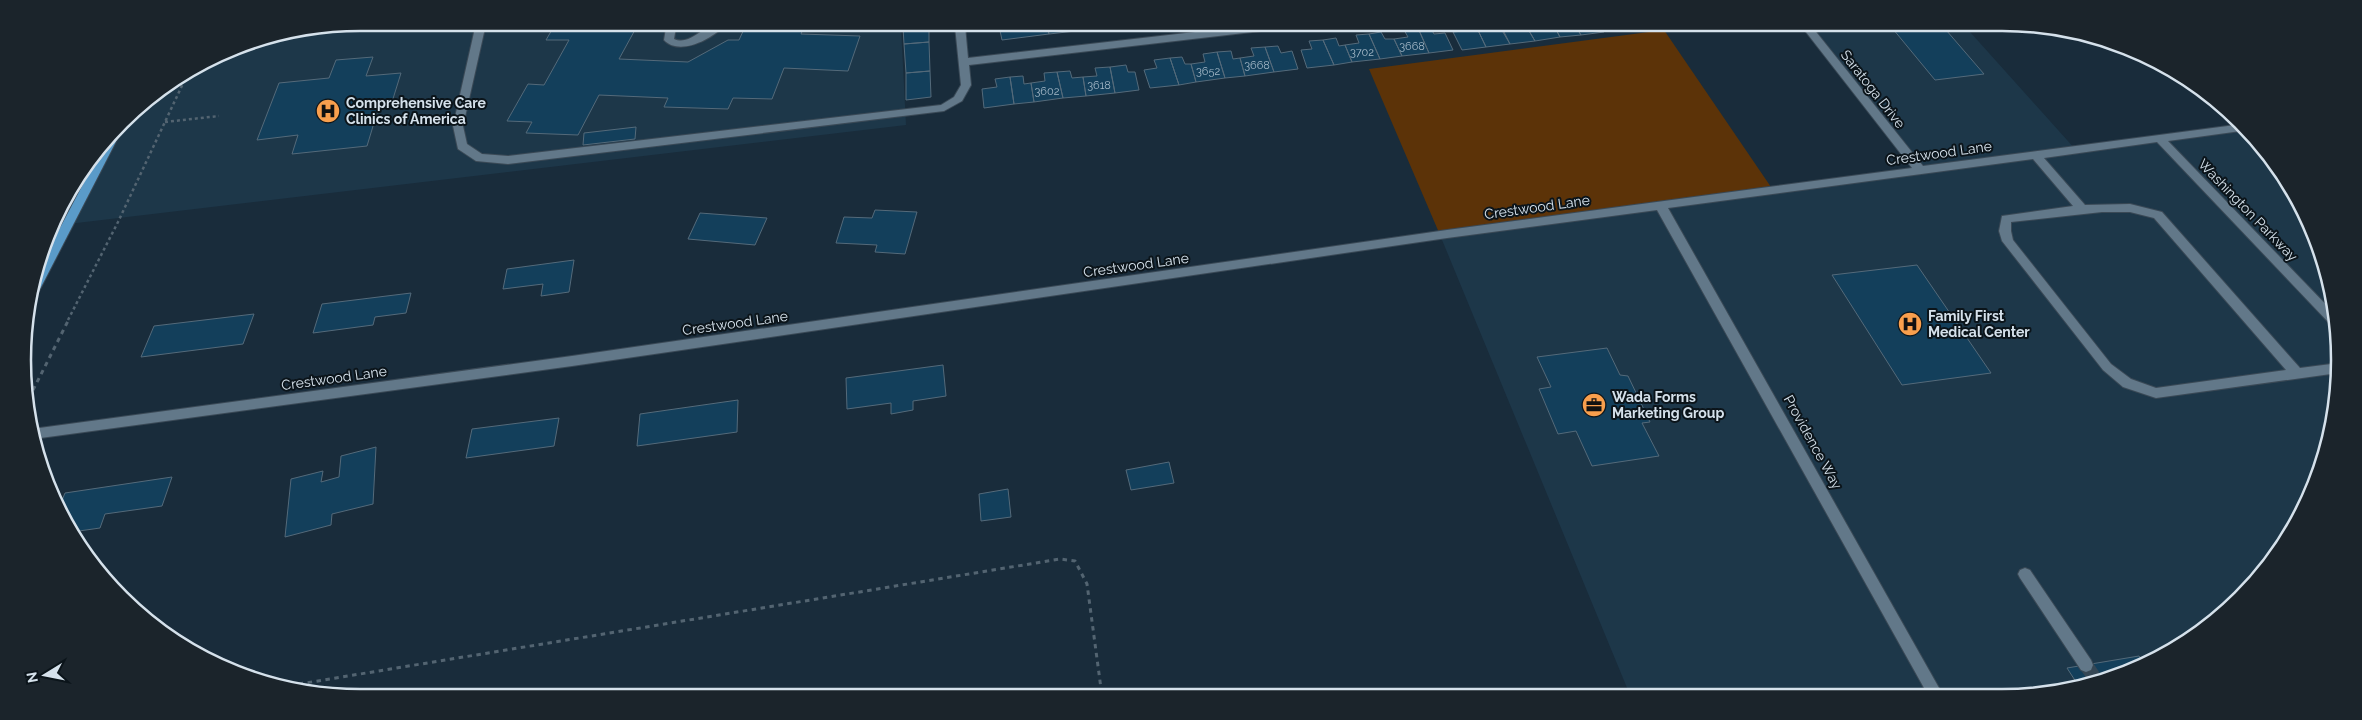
<svg xmlns="http://www.w3.org/2000/svg" width="2362" height="720" font-family="Raleway,sans-serif">
	<style>
		.built { fill: #1d3749 }
		.green { fill: #5c3308 }
		.building { fill: #133f5b; stroke: #546a7a }
		.lines { fill: none; stroke-linecap: round; stroke-linejoin: round }
		.minor-tunnel { stroke: #354755; stroke-width: 14; stroke-dasharray: 14 7; stroke-linecap: butt }
		.minor-casing { stroke: #3a4956; stroke-width: 2 }
		.major-casing { stroke: #3a4956; stroke-width: 2 }
		.path-far1 { stroke: #536471; stroke-width: 2.5; stroke-dasharray: 3 3; stroke-linecap: butt }
		.path { stroke: #536471; stroke-width: 3; stroke-dasharray: 4.5 4.5; stroke-linecap: butt }
		.minor { fill: #627889; fill-rule: evenodd }
		.major { fill: #5a9bc9; fill-rule: evenodd }
		.labels { text-anchor: middle; stroke-width: 4; stroke-linejoin: round; paint-order: stroke }
		.number-label { font-size: 11px; fill: #a4b8c7 }
		.street-label { font-size: 14px; fill: #d5e1eb; stroke: #0b141a }
		.poi-label { font-size: 14px; font-weight: bold; fill: #d5e1eb; stroke: #0b141a; text-anchor: start }
		.rim { fill: none; stroke: #d5e1eb; stroke-width: 2.5 }
	</style>
	<rect width="100%" height="100%" fill="#192c3b"/>
	<path class="built" d="M1804,23H1962L2076,150L2245,126L2283,173L2314,231L2333,294L2339,360L2333,426L2294,529L2225,614L2151,663L2046,695H1630L1440,235L1920,171Z
		M901,27L906,125L68,224L33,290L57,210L92,155L137,106L231,48L294,29Z"/>
	<path class="green" d="M1664,30L1773,190L1440,235L1369,69Z"/>
	<path class="building" d="M1888,23H1940L1984,74L1935,80Z
		M1475,24L1486,47L1462,50L1453,32L1464,31L1461,25Z
		M1475,24H1488L1490,28L1500,27L1510,44L1486,47Z
		M1511,24H1525L1535,41L1510,44L1501,26Z
		M1525,24H1553L1560,37L1535,41Z
		M1553,24H1574L1581,35L1560,37Z
		M1574,24H1599L1604,32L1581,35Z
		M1607,24H1634L1636,28L1611,31Z
		M1634,24H1658V25L1636,28Z
		M999,26H1047L1049,34L1002,40Z
		M1047,26H1092L1093,29L1049,34Z
		M745,27H804L801,34L860,36L848,71L784,68L772,99L733,98L728,109L664,107L668,98L599,95L578,135L526,133L532,122L507,121L528,84L544,85L569,40H546L553,28H636L619,59L688,62L728,40H739Z
		M903,27H929V42L904,44Z
		M1430,27L1434,34L1445,33L1453,50L1429,53L1418,28Z
		M1418,28L1429,53L1402,56L1394,39L1408,37L1404,30Z
		M1381,32L1385,39H1394L1402,56L1380,59L1369,34Z
		M1369,34L1380,59L1352,62L1345,45L1359,43L1356,35Z
		M1336,38L1339,46L1345,45L1352,62L1334,65L1323,40Z
		M1323,40L1334,65L1307,68L1301,50L1312,49L1309,41Z
		M929,42L930,71L906,73L904,44Z
		M1278,46L1281,53L1292,51L1298,69L1274,72L1265,47Z
		M1265,47L1274,72L1245,76L1240,58L1254,56L1251,48Z
		M1231,51L1233,59L1240,58L1245,76L1225,78L1217,52Z
		M1217,52L1225,78L1196,82L1191,64L1205,62L1203,54Z
		M373,57L366,76L401,73L392,102L380,103L367,146L292,154L298,135L257,140L279,83L329,78L336,60Z
		M1182,57L1185,64H1191L1196,82L1179,85L1170,58Z
		M1170,58L1179,85L1150,88L1144,70L1157,68L1154,60Z
		M1126,65L1128,72H1135L1139,90L1115,93L1110,67Z
		M1110,67L1115,93L1086,96L1083,77L1097,76L1095,68Z
		M930,71L931,97L906,100V73Z
		M1070,71L1072,78L1083,77L1086,96L1063,98L1057,72Z
		M1057,72L1063,98L1034,102L1031,83L1045,81L1044,73Z
		M1023,76L1024,84L1031,83L1034,102L1014,104L1010,77Z
		M1010,77L1014,104L984,108L982,89L997,87L995,79Z
		M636,127L635,139L583,145L584,133Z
		M875,210L917,212L905,254L875,252L877,245L836,243L844,217L872,218Z
		M700,213L767,218L755,245L688,239Z
		M574,260L569,292L541,296L543,284L503,289L507,269Z
		M1917,265L1991,373L1902,385L1832,275Z
		M411,293L406,313L375,317L373,325L313,333L322,304Z
		M254,314L243,344L141,357L154,326Z
		M1607,348L1620,375L1628,376L1650,422L1642,423L1659,456L1592,466L1576,431L1558,434L1539,389L1551,387L1537,357Z
		M943,365L946,396L913,401V410L891,414V403L847,409L846,378Z
		M738,400L737,432L637,446L640,414Z
		M559,418L554,446L466,458L472,429Z
		M376,447L373,504L332,514L331,525L285,537L291,479L323,471L321,482L339,477L341,456Z
		M1169,462L1174,483L1131,490L1126,470Z
		M172,477L162,506L105,514L100,528L72,532L58,510L65,493Z
		M1008,489L1011,517L981,521L979,494Z
		M2139,656L2143,661L2158,658L2151,663L2078,685L2067,668Z
		M1761,691L1763,695H1732Z"/>
	<g class="lines">
		<path class="minor-tunnel" d="M2086,665L2096,680"/>
		<g class="minor-casing">
			<path id="minor" d="M1799,23H1809L1923,166L2243,124L2248,130L2168,141L2335,314L2336,328L2332,326L2157,142L2044,158L2085,205L2130,204L2162,212L2300,368L2339,363L2338,373L2156,398L2123,387L2103,370L2002,241L1999,231L2002,216L2073,206L2033,159L1668,208L1943,695H1928L1657,210L1447,238L572,366L33,439L32,429L572,356L1447,230L1912,168ZM2102,212H2130L2154,218L2286,370L2156,388L2131,379L2111,364L2013,240L2011,231V222Z
				M1256,25H1291L1286,28L969,65L971,85L962,101L944,111L508,164L476,161L458,149L453,126L475,28H485L463,126L467,144L482,154L508,156L941,105L954,97L961,85L955,26H965L968,58Z
				M676,27L674,39C688,45 697,31 710,28C713,26 719,27 723,27C710,40 679,56 664,40L666,28Z
				M2025,568L2030,570L2091,660L2093,665L2091,670L2086,672L2081,670L2020,578L2018,574L2020,570Z"/>
		</g>
		<g class="major-casing">
			<path id="major" d="M122,123L124,126L39,291L37,294L32,295L41,264L107,139Z"/>
		</g>
		<path class="path-far1" d="M165,122L219,116
			M68,320L118,222L187,75"/>
		<path class="path" d="M27,407L29,398L69,319
			M281,687L1060,559L1075,561L1087,584L1102,696"/>
		<use href="#minor" class="minor"/>
		<use href="#major" class="major"/>
	</g>
	<defs>
		<g id="hospital-disc" transform="scale(1.25)"><circle r="9.5" fill="#f99f4d" stroke="#0b141a"/><path d="M-5-5h3v3.5h4V-5h3V5h-3V1.5h-4V5h-3Z" fill="#111"/></g>
		<g id="office-disc" transform="scale(1.25)"><circle r="9.5" fill="#f99f4d" stroke="#0b141a"/><path d="M-6-3h4V-5.5h4V-3h4V5H-6ZM-1-4.5V-3h2v-1.5ZM-6 0V1H6V0Z" fill="#111"/></g>
	</defs>
	<g fill-rule="evenodd">
		<use href="#hospital-disc" x="328" y="111"/>
		<use href="#hospital-disc" x="1910" y="324"/>
		<use href="#office-disc" x="1594" y="405"/>
	</g>
	<g class="labels">
		<g class="number-label">
			<text x="1412" y="50">3668</text>
			<text x="1362" y="56">3702</text>
			<text x="1257" y="69">3668</text>
			<text x="1208" y="75">3652</text>
			<text x="1099" y="89">3618</text>
			<text x="1047" y="95">3602</text>
		</g>
		<g class="street-label">
			<text transform="translate(1873 89) rotate(52)" y="5">Saratoga Drive</text>
			<text transform="translate(1939 153) rotate(-8)" y="5">Crestwood Lane</text>
			<text transform="translate(1537 207) rotate(-8)" y="5">Crestwood Lane</text>
			<text transform="translate(2248 210) rotate(46)" y="5">Washington Parkway</text>
			<text transform="translate(1136 265) rotate(-8)" y="5">Crestwood Lane</text>
			<text transform="translate(735 323) rotate(-8)" y="5">Crestwood Lane</text>
			<text transform="translate(334 378) rotate(-8)" y="5">Crestwood Lane</text>
			<text transform="translate(1813 442) rotate(61)" y="5">Providence Way</text>
		</g>
		<g class="poi-label">
			<text x="346" y="108">Comprehensive Care<tspan x="346" dy="16">Clinics of America</tspan></text>
			<text x="1928" y="321">Family First<tspan x="1928" dy="16">Medical Center</tspan></text>
			<text x="1612" y="402">Wada Forms<tspan x="1612" dy="16">Marketing Group</tspan></text>
		</g>
	</g>
	<path d="M0 0H2362V720H0ZM360 31H2002A329 329 0 0 1 2331 360V360A329 329 0 0 1 2002 689H360A329 329 0 0 1 31 360V360A329 329 0 0 1 360 31Z" fill="#1b242b" fill-rule="evenodd"/>
	<path class="rim" d="M360 31H2002A329 329 0 0 1 2331 360V360A329 329 0 0 1 2002 689H360A329 329 0 0 1 31 360V360A329 329 0 0 1 360 31Z"/>
	<g transform="translate(45 675) rotate(260)" stroke="#0b141a" stroke-width="4" paint-order="stroke">
	<path d="M0-4L9 19L0 12L-9 19Z" fill="#d5e1eb"/>
	<text y="-8" font-size="14" font-weight="bold" text-anchor="middle" fill="#d5e1eb">N</text>
	</g>
</svg>
